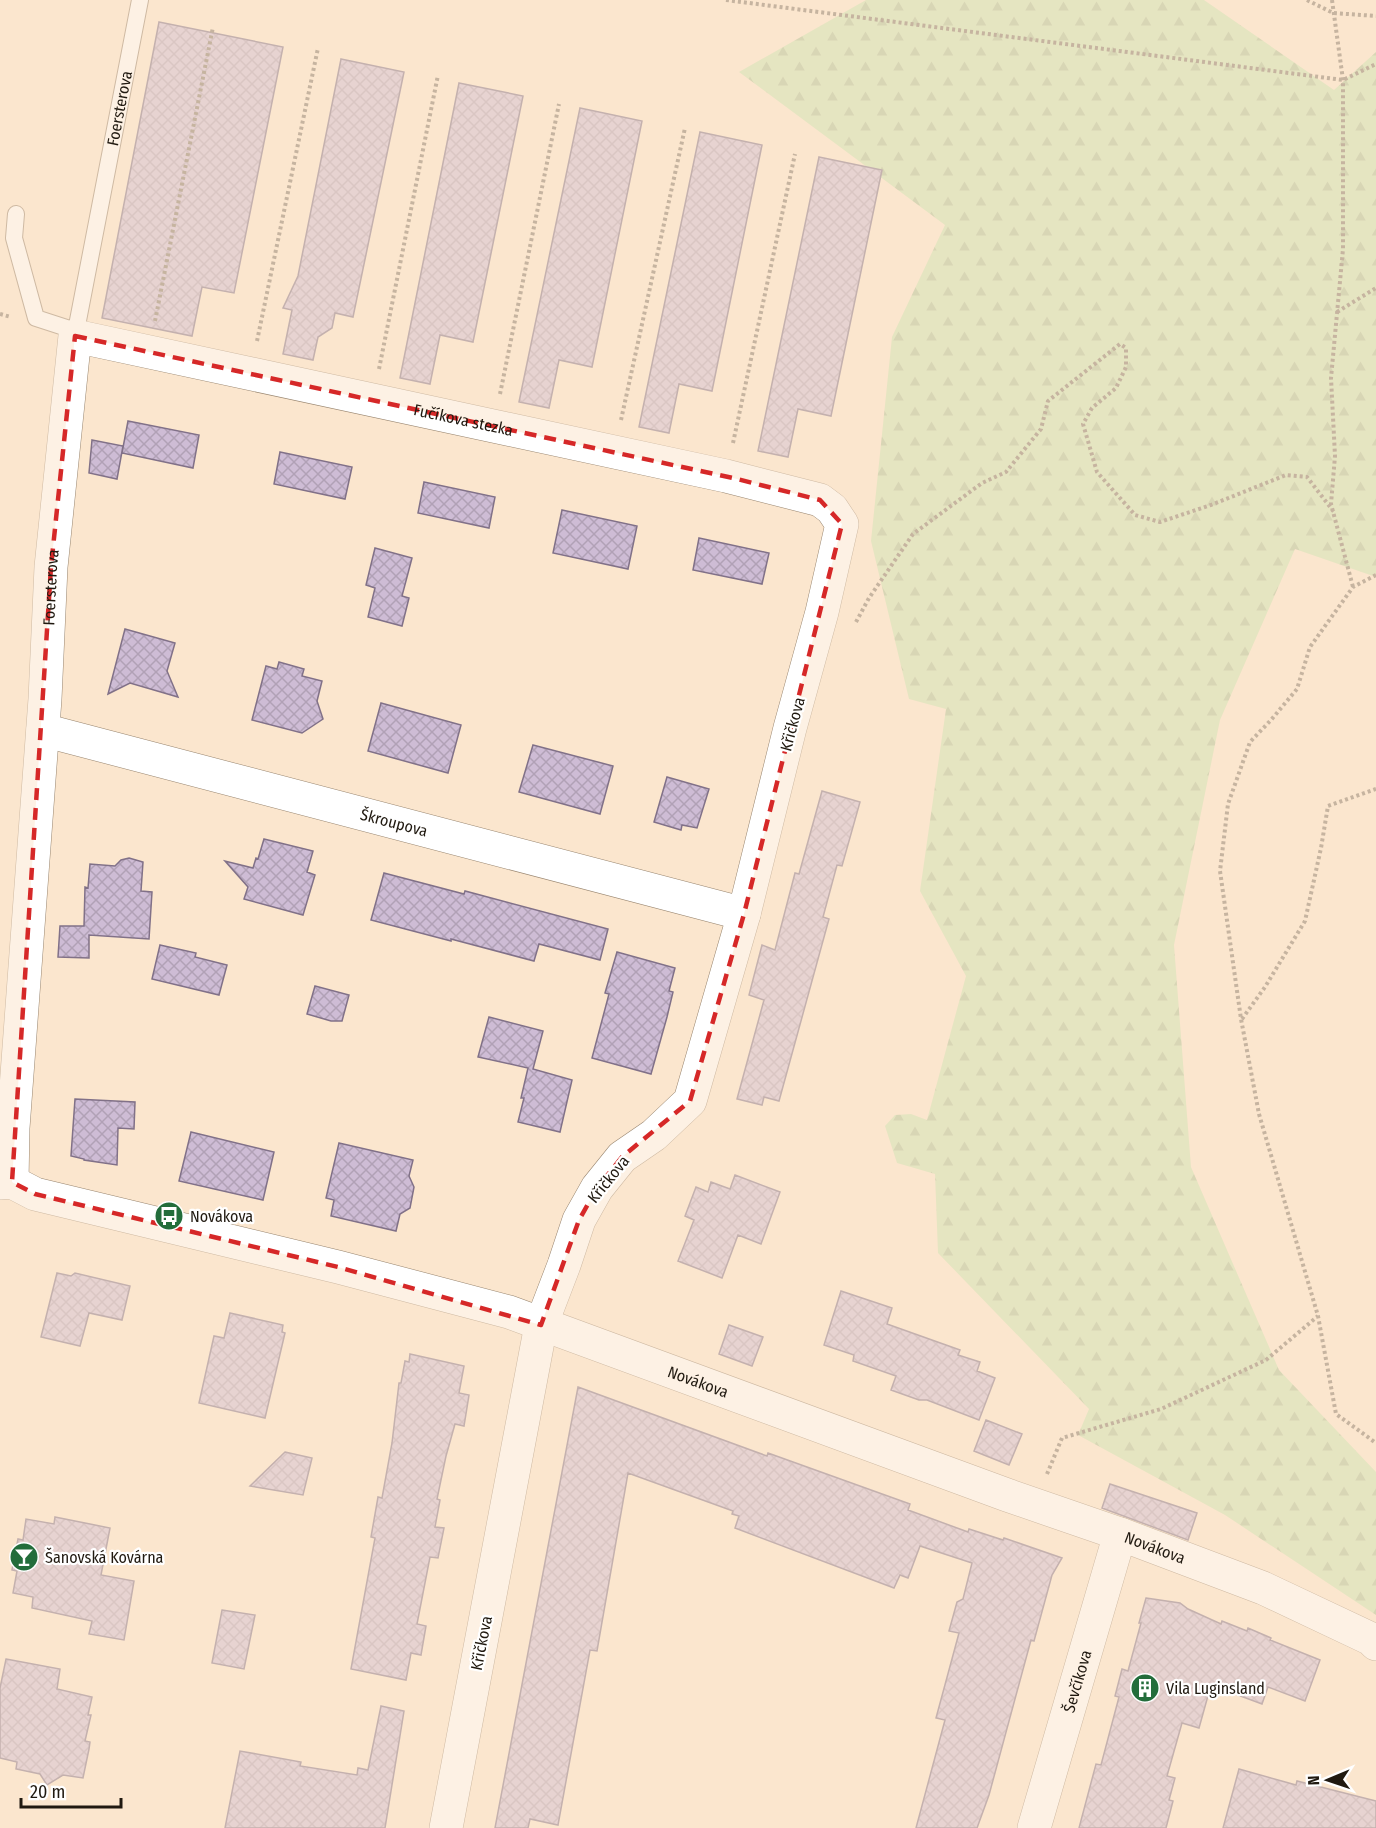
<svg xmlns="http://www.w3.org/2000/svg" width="1376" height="1828" font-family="'Fira Sans Condensed',sans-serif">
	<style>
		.forest { fill: url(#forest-firs) }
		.building { fill: url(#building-cross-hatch); stroke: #817188; stroke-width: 1.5 }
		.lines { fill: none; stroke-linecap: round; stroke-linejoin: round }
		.lane-casing { stroke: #98856f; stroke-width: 18 }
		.street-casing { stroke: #98856f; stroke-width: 34 }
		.path { stroke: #857868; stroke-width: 4; stroke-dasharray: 3 3; stroke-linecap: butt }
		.lane { stroke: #fff; stroke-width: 16 }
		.street { stroke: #fff; stroke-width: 33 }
		.marked { fill: none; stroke: #d62828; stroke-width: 4.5; stroke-dasharray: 12 8; stroke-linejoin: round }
		.labels { text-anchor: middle; stroke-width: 4.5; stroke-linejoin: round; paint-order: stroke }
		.street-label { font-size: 16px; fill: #201910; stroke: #fff }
		.poi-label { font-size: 16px; fill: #201910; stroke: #fff; text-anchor: start }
	</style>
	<defs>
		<pattern id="forest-firs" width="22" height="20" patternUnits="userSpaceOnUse" patternTransform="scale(1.5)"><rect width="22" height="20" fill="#cbe4b2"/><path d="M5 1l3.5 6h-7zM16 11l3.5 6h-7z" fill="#aec398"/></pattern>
		<pattern id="building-cross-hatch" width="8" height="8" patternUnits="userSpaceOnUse" patternTransform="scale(1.5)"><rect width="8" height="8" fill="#cebcd5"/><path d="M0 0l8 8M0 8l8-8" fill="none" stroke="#b1a1b6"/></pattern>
	</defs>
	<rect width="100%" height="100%" fill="#fbe6ce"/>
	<path class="forest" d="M866,0H1204L1334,90L1376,52V577L1295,549L1220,720L1174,945L1191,1167L1279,1370L1376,1472V1615L1225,1515L1078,1435L1089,1409L938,1253L935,1174L897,1163L885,1126L895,1115L911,1114L927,1120L966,976L920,891L946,709L909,699L871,541L892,337L945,225L739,72Z"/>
	<path class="building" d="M159,22L283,47L234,293L202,287L192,336L102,318Z
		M341,59L404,72L353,317L335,313L332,328L318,337L313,360L283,354L292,310L283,308L298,276Z
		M459,83L523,96L473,342L440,335L430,384L400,378Z
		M580,108L642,121L592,367L559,360L549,408L519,402Z
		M700,132L762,145L712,391L679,384L669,433L639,427Z
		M819,157L882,170L831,416L798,409L788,457L758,451Z
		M128,421L199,435L193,468L122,453Z
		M92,440L123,446L117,479L89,473Z
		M280,452L352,467L345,499L274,484Z
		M424,482L495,497L489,528L418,513Z
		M562,510L637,526L628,569L553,553Z
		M699,538L769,553L762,584L693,570Z
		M375,548L412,558L402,596L409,598L402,626L368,617L375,588L366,585Z
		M125,629L175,643L167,671L178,697L130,683L108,694Z
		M279,662L304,669L302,676L322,681L317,701L323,719L302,733L252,720L266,666L277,669Z
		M381,703L461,725L448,773L368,751Z
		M533,745L613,766L600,814L519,792Z
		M667,777L709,789L697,828L682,825L681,830L654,822Z
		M822,791L860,802L842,866L837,865L823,917L829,919L779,1101L764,1097L762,1105L737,1099L764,1000L749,995L762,945L775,950L795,873L799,874Z
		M264,839L313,851L307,872L315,875L303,915L244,899L248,887L225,861L253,868L256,858L258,859Z
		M129,858L143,862L141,891L152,892L149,939L89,935V958L58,957L60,926H84L85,887L88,888L90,864L115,866L121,860Z
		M384,873L464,894L465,891L608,929L600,960L539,944L534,961L451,939V941L371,920Z
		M160,945L196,953L195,957L227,965L219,995L152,979Z
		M617,952L675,968L669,991L673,992L667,1017L651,1074L592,1058L609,994L605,993Z
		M315,986L349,995L342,1021H331L307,1014Z
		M489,1017L543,1031L533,1069L572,1080L560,1132L518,1122L524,1098H521L528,1068L478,1057Z
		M75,1099L135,1102L134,1129L118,1128L117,1165L84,1160V1159L71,1156Z
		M191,1132L274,1152L263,1200L179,1181Z
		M339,1143L413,1160L409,1176L414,1187L410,1208L400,1214L396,1231L331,1216L334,1200L326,1198Z
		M735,1175L780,1192L761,1244L738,1235L722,1278L678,1261L694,1220L685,1216L696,1187L708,1192L711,1182L730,1189Z
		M57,1273L71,1276L75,1273L130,1286L122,1320L89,1313L80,1346L41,1337Z
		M841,1291L892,1308L887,1324L960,1350L958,1355L980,1362L977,1371L995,1378L979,1420L927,1400H919L891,1390L896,1376L853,1361L854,1355L824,1345Z
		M230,1313L283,1325L282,1332L285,1333L265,1418L199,1403L214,1336L224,1338Z
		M729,1325L763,1337L752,1366L719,1354Z
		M410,1354L464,1366L459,1393L469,1395L464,1426L455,1424L446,1456L437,1499L440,1500L435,1527L444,1528L438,1558L430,1557L417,1624L426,1626L421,1655L411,1653L406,1680L351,1669L375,1538L371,1537L378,1497L382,1498L392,1443L399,1383H401L405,1361L409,1362Z
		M578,1387L767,1456L768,1453L910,1504L908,1510L968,1532L969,1529L1003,1540L1004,1538L1062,1558L1052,1575L1034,1641L1031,1640L989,1795L977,1828H916L945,1720L936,1718L959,1633L949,1631L957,1602L963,1599L972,1563L920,1546L908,1578L900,1575L894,1588L735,1528L739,1516L732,1514L733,1511L628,1473L597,1651L590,1650L558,1825L530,1819L528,1828H495Z
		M986,1420L1022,1434L1009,1465L974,1451Z
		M285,1452L312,1458L303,1495L250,1486Z
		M1110,1484L1197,1513L1188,1540L1102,1508Z
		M55,1517L110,1528L101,1575L134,1581L124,1640L89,1634L92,1621L32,1608L33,1597L13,1593L17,1571L12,1570L18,1539L23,1540L26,1519L54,1524Z
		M1146,1598L1180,1603L1188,1609L1221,1624L1222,1621L1247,1631L1248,1628L1271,1638L1270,1640L1320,1660L1305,1701L1268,1687L1262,1704L1211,1685L1199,1728L1182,1723L1167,1776L1175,1778L1169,1800L1173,1801L1166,1828H1079L1096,1764L1101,1765L1119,1697L1115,1696L1122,1669L1128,1671L1141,1623H1139Z
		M222,1610L255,1615L244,1669L212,1663Z
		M6,1659L60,1669L57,1689L92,1697L88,1715H91L85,1741L90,1742L89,1749L83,1778L63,1775L47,1785L40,1774L16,1769L17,1762L0,1758V1688Z
		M381,1706L404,1711L385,1828H225L240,1751L301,1762L300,1766L357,1775L358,1768L368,1770Z
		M1239,1769L1296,1785L1297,1781L1376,1801V1828H1223Z"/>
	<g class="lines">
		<g class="lane-casing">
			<g id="lane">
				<path d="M16,214L14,238L36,318L76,331"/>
				<path id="s1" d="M75,336L140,0"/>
			</g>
		</g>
		<g class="street-casing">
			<g id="street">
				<path id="s2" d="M43,730L744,914"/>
				<path id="s3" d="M12,1182L13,1128L45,699L51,567L75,336L726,476L820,500L832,509L842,524L822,612L790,728L744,914L690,1101L654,1135L622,1157L597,1188L579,1220L564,1265L541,1325L446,1828"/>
				<path id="s4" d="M0,1183L12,1182L35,1194L338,1267L509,1312L1007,1495L1120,1534L1263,1588L1371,1639L1376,1644"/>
				<path id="s5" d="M1034,1828L1120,1534"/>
			</g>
		</g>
		<path class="path" d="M726,0L1343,80L1376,64
			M1307,0L1333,13L1376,16
			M1332,0L1343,80V249L1331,378L1335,456L1331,504L1353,587
			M1337,312L1376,288
			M0,314L11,317
			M155,321L213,27
			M257,341L318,48
			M379,369L438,75
			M500,394L559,104
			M621,420L685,128
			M733,443L795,154
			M1376,575L1353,587L1310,647L1297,689L1271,720L1250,742L1228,804L1220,871L1241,1019L1259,1114L1318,1316L1336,1414L1376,1443
			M856,622L869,598L913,534L982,483L1006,472L1041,429L1048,401L1120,344L1126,348V367L1116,388L1092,408L1083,424L1097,472L1135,515L1160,522L1211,505L1286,475L1307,477L1334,512
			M1242,1019L1265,987L1305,921L1321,848L1328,806L1376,789
			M1047,1474L1062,1438L1161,1409L1266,1360L1318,1316"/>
		<use href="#lane" class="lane"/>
		<use href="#street" class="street"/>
	</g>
	<path d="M0 0H1376V1828H0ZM75,336L733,478L820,500L842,524L744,914L690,1101L622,1157L597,1188L579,1220L541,1325L338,1267L35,1194L12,1182L51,567Z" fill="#fbe6ce" fill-opacity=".55" fill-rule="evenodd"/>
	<path class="marked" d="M75,336L733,478L820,500L842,524L744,914L690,1101L622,1157L597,1188L579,1220L541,1325L338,1267L35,1194L12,1182L51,567Z"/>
	<defs>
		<g id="bus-disc" transform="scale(1.5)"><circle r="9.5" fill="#236d3b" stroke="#fff"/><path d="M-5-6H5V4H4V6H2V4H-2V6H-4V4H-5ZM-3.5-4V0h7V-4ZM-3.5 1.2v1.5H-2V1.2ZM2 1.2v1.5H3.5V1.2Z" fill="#fff"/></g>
		<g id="bar-disc" transform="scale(1.5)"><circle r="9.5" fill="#236d3b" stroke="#fff"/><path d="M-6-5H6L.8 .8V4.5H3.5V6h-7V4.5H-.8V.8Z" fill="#fff"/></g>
		<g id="building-disc" transform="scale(1.5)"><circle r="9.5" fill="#236d3b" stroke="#fff"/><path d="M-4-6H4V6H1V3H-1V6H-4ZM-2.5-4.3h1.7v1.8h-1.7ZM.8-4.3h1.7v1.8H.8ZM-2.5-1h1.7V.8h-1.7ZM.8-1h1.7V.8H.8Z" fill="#fff"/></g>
	</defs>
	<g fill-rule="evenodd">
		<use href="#bus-disc" x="169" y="1216"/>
		<use href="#bar-disc" x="24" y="1557"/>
		<use href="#building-disc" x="1145" y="1688"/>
	</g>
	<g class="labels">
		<g class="street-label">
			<text dy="6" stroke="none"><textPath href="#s1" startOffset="232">Foersterova</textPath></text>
			<text dy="6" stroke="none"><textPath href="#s3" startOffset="1246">Fučíkova stezka</textPath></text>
			<text dy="6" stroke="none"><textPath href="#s3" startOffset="596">Foersterova</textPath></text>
			<text transform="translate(792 724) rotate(-75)" y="6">Křičkova</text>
			<text dy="6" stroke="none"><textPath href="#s2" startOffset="363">Škroupova</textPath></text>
			<text transform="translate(608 1179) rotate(-51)" y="6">Křičkova</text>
			<text dy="6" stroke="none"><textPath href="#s4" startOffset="728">Novákova</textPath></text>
			<text dy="6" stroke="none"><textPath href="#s4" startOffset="1214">Novákova</textPath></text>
			<text transform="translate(481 1643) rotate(-79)" y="6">Křičkova</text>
			<text dy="6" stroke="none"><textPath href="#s5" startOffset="153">Ševčíkova</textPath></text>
		</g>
		<g class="poi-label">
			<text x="190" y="1222">Novákova</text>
			<text x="45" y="1563">Šanovská Kovárna</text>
			<text x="1166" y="1694">Vila Luginsland</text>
		</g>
	</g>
	<g transform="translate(1328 1780) rotate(268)" stroke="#ffffff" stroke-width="4.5" paint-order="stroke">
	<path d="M0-4.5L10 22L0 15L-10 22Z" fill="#201910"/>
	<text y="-9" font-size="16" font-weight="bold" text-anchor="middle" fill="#201910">N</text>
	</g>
	<path d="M21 1798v9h100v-9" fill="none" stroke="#201910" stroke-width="3"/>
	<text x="30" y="1798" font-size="18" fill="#201910" stroke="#ffffff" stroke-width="4.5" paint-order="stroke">20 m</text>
</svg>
